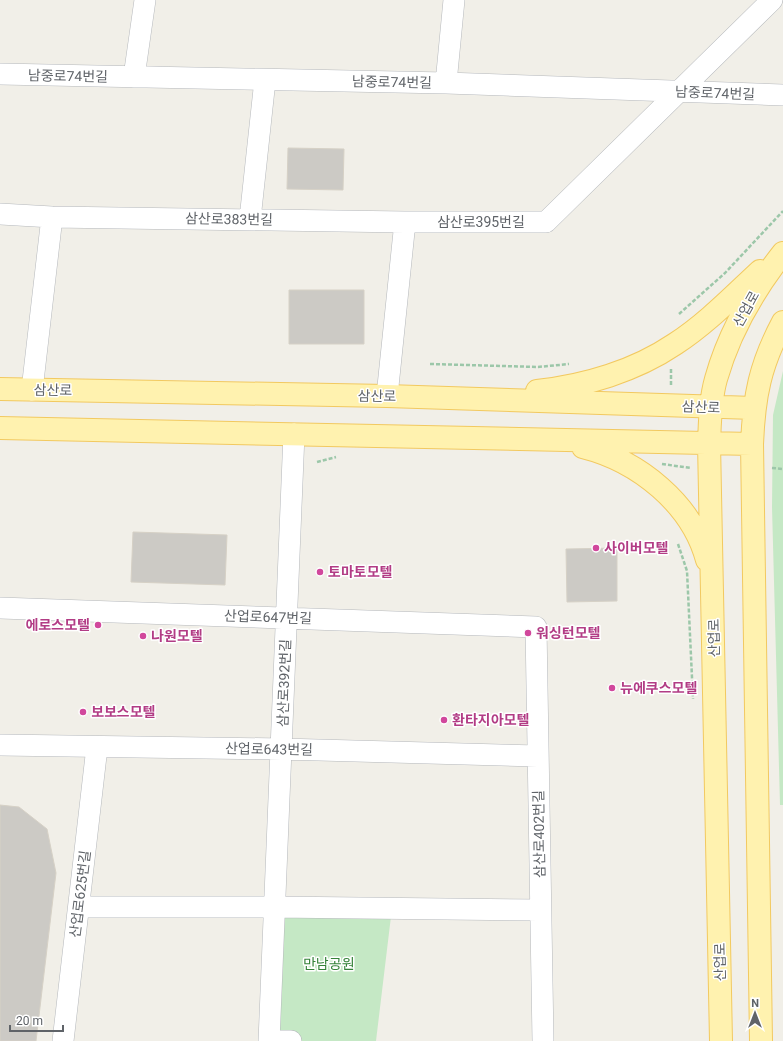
<svg xmlns="http://www.w3.org/2000/svg" width="783" height="1041" font-family="Roboto,'Noto Sans KR',sans-serif">
	<style>
		.green { fill: #c5e8c5 }
		.building { fill: #cccac5; stroke: #d6d1c6 }
		.lines { fill: none; stroke-linecap: round; stroke-linejoin: round }
		.minor-casing { stroke: #b5b8bc; stroke-width: 22 }
		.major-casing { stroke: #f2c960; stroke-width: 24 }
		.path { stroke: #9cc7a9; stroke-width: 2.5; stroke-dasharray: 4 2; stroke-linecap: butt }
		.minor { stroke: #fff; stroke-width: 21 }
		.major { stroke: #fff2af; stroke-width: 22 }
		.hotel-dot { fill: #d1479c; stroke: #fff; stroke-width: 1.5 }
		.labels { text-anchor: middle; stroke-width: 3; stroke-linejoin: round; paint-order: stroke }
		.street-label { font-size: 14px; fill: #5f6368; stroke: #fff }
		.hotel-label { font-size: 14px; font-weight: bold; fill: #b23c85; stroke: #fff; text-anchor: start }
		.park-label { font-size: 14px; fill: #348238; stroke: #fff }
	</style>
	<rect width="100%" height="100%" fill="#f1efe8"/>
	<path class="green" d="M783,371V805H780L772,507L773,415Z
		M275,907L392,908L376,1041H269Z"/>
	<path class="building" d="M288,148L344,149L343,190L287,189Z
		M289,290H364V344H289Z
		M133,532L227,535L225,585L131,582Z
		M617,548V601L567,602L566,549Z
		M0,805L19,807L47,829L56,873L36,1041H0Z"/>
	<g class="lines">
		<g class="minor-casing">
			<path id="minor" d="M0,74L446,83L783,95
				M134,77L145,0
				M446,83L454,0
				M0,214L52,217
				M250,219L265,80
				M32,390L52,217L405,222H546L772,0
				M387,396L405,222
				M0,608L536,627L543,1041
				M0,745L282,749L538,756
				M79,907H275L540,910
				M63,1041L97,747
				M269,1041L294,434
				M269,1041H291"/>
		</g>
		<g class="major-casing">
			<path id="major" d="M0,389L387,396L754,408
				M537,391C585,386 635,371 675,344C706,324 733,296 760,271
				M0,428L752,444
				M583,447C639,461 692,504 707,560
				M721,1041L709,443C710,422 710,400 716,379C729,333 753,291 783,253
				M761,1041L752,444C754,396 760,365 783,322"/>
		</g>
		<path class="path" d="M679,314L725,273L783,211
			M430,364L538,367L569,364
			M671,369V386
			M317,462L336,457
			M662,464L691,468
			M772,468L783,469
			M678,544L687,571L693,699"/>
		<use href="#minor" class="minor"/>
		<use href="#major" class="major"/>
	</g>
	<g class="hotel-dot">
		<circle cx="596" cy="548" r="4"/>
		<circle cx="320" cy="572" r="4"/>
		<circle cx="98" cy="625" r="4"/>
		<circle cx="528" cy="633" r="4"/>
		<circle cx="143" cy="636" r="4"/>
		<circle cx="612" cy="688" r="4"/>
		<circle cx="83" cy="712" r="4"/>
		<circle cx="444" cy="720" r="4"/>
	</g>
	<g class="labels">
		<g class="street-label">
			<text transform="translate(68 76) rotate(1)" y="5">남중로74번길</text>
			<text transform="translate(392 82) rotate(1)" y="5">남중로74번길</text>
			<text transform="translate(715 93) rotate(2)" y="5">남중로74번길</text>
			<text transform="translate(229 219) rotate(1)" y="5">삼산로383번길</text>
			<text x="481" y="227">삼산로395번길</text>
			<text transform="translate(746 309) rotate(-61)" y="5">산업로</text>
			<text transform="translate(53 390) rotate(1)" y="5">삼산로</text>
			<text transform="translate(377 396) rotate(1)" y="5">삼산로</text>
			<text transform="translate(701 407) rotate(2)" y="5">삼산로</text>
			<text transform="translate(268 617) rotate(2)" y="5">산업로647번길</text>
			<text transform="translate(714 638) rotate(-91)" y="5">산업로</text>
			<text transform="translate(284 683) rotate(-88)" y="5">삼산로392번길</text>
			<text transform="translate(269 749) rotate(1)" y="5">산업로643번길</text>
			<text transform="translate(539 834) rotate(-91)" y="5">삼산로402번길</text>
			<text transform="translate(80 894) rotate(-83)" y="5">산업로625번길</text>
			<text transform="translate(720 962) rotate(-91)" y="5">산업로</text>
		</g>
		<g class="hotel-label">
			<text x="604" y="553">사이버모텔</text>
			<text x="328" y="577">토마토모텔</text>
			<text x="90" y="630" text-anchor="end">에로스모텔</text>
			<text x="536" y="638">워싱턴모텔</text>
			<text x="151" y="641">나원모텔</text>
			<text x="620" y="693">뉴에쿠스모텔</text>
			<text x="91" y="717">보보스모텔</text>
			<text x="452" y="725">환타지아모텔</text>
		</g>
		<g class="park-label">
			<text x="329" y="969">만남공원</text>
		</g>
	</g>
	<g transform="translate(755 1013)" stroke="#ffffff" stroke-width="3" paint-order="stroke">
	<path d="M0-3L7 15L0 10L-7 15Z" fill="#5f6368"/>
	<text y="-6" font-size="11" font-weight="bold" text-anchor="middle" fill="#5f6368">N</text>
	</g>
	<path d="M10 1025v6h53v-6" fill="none" stroke="#5f6368" stroke-width="2"/>
	<text x="16" y="1025" font-size="12" fill="#5f6368" stroke="#ffffff" stroke-width="3" paint-order="stroke">20 m</text>
</svg>
